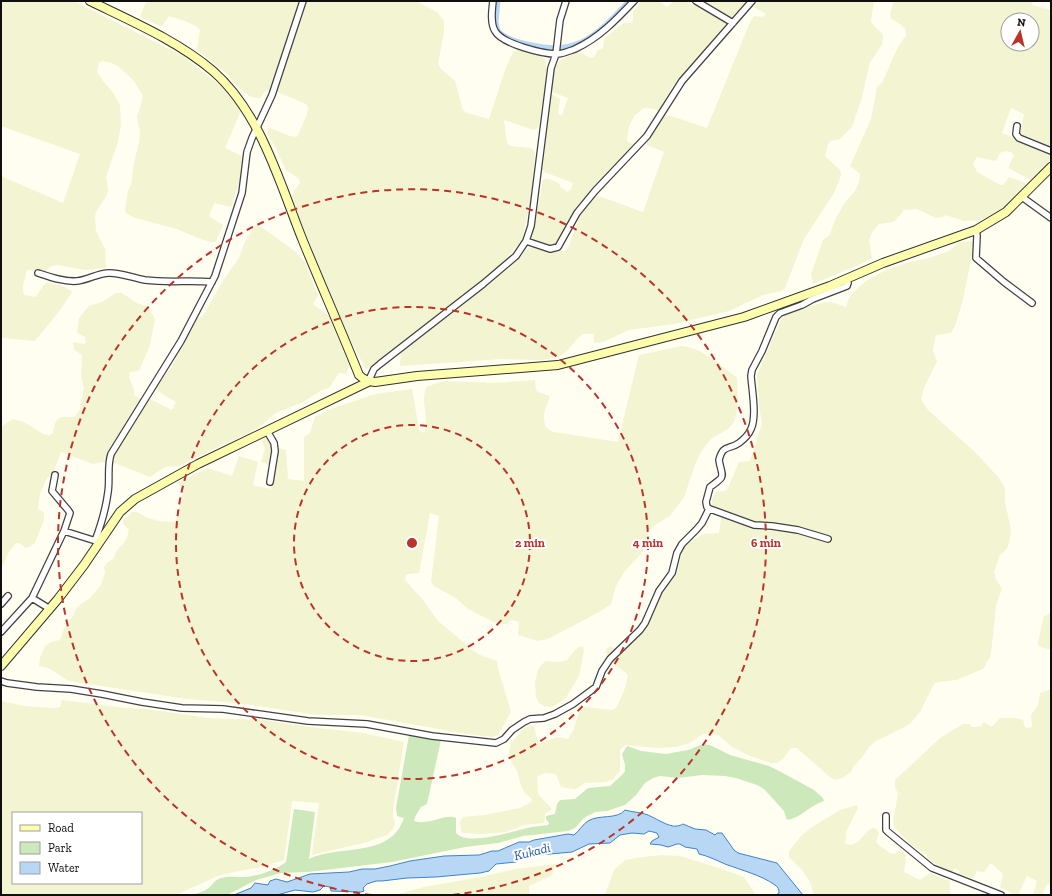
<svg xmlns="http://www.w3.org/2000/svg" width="1052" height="896" font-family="'Zilla Slab',serif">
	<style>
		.farmland { fill: #f3f4d1; fill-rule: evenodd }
		.green { fill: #cde9bb }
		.water { fill: #b7d7f5; stroke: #3f83ca }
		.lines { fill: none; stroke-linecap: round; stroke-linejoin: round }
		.canal { stroke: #b7d7f5; stroke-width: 5 }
		.street-casing { stroke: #424242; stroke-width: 8 }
		.secondary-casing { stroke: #313131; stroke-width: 10 }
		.street { stroke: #fff; stroke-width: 5.5 }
		.secondary { stroke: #fdfdae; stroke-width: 8 }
		.ring { fill: none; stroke: #bc3329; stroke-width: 2; stroke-dasharray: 7 5 }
		.labels { text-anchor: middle; stroke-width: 4; stroke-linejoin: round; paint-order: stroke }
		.water-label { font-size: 13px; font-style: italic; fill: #1a569f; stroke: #fff }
		.centre { fill: #bc3329; stroke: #fff; stroke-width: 2 }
		.ring-label { font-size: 12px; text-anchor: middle; font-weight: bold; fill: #bc3329; stroke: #fff; stroke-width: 4; stroke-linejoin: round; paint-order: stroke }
	</style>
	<rect width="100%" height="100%" fill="#fffef1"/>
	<path class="farmland" d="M1,1H74L183,56L223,88L241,111L225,148L242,156L239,185L231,207L214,203L209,216L223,225L216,242H210L198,238L177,229L135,218L126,213L125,210L128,191L131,185L134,162L139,143L140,132L137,117L142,100V94L134,81L118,66L112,63L102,61L99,63L97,71L102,80L112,91L120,105L121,125L118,142L106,177L108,190L107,195L96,212L95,216L96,231L105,249L106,268L85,270L57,265L51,266L46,271L27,270L23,286V293L25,295L36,297L43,286L47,283L60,285L70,290L72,292L61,309L35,341L1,338V176L63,203L80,154L1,126Z
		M149,1H416L437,12L444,21V32L438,64L441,69L455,81L463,110L467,113L489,119L506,67L513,52L517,50L527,51L541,56L546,61V78L539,124L538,128L534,130L504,120L507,143L510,146L532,148L535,153L531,199L522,241L498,267L452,306L371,367L366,369L348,336L291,199L294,191L300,183L299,179L285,169L277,150L267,134L268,128H270L290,136L297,137L307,115L308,107L306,104L299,101L277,92L266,90L260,98H256L249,96L234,83L226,73L197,50L200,30L196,26L182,20L169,16L162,26H160L140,17L145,4Z
		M641,1H659L667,7L674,1H685L694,6L697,4L728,22L727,25L681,80L679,79L670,90L659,110L649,108H644L635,115L629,126L627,140L628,142L634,144L580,204L555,245L550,247L533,240L532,237L543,180L544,179H549L559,183L561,188L567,192L570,190L573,184L571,182L544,172L543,170L550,96L553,95L560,99L558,114L562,115L568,98L550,91L551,81L555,66L562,59L577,53H581L591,58L594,57L598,50L603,48L604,40L606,37L624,23H632L633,20V12Z
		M701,1H749L732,21Z
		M758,1H874L871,21L875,27L881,32L883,36L882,45L870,62L862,97L852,127L840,139L831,141L828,144L825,156L840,170L841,174L839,181L834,193L804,239L785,288L781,291L763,295L729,311L674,324L629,330L603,342L594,343V334H583L578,338L566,352L558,357L541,360L502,359L400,366L401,350L456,311L521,257L527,248L538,247L558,251H567L579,218L595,197L599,196L643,212L664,152L647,145V141L664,115L671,116L707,128L750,22L754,16L762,17L766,14L754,7Z
		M894,1H1033L1032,5L1051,10V149L1020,136L1024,114L1011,108L1002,133L1048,151L1051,153V162L1040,172L1038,176L1031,180L1008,168L1014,155L1011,152L1005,151L1000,153L996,161L977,157L973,164L977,172L1000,185H1003L1009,177L1026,183V186L1024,190L1003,209L982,220L964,221L946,215L943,217L936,218L917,209L904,210L894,222L879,224L873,231L869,240L872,258L861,264L813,284L811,274L823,240L829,236L836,218L846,201L855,191L859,182L860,174L850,166L871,119L877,87L882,83L897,49L906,35L905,29L900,24L891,19L890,13ZM1008,20H1032V44H1008Z
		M255,226H259L267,231L296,252L305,262L318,295L313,304L329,316L349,365L347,374L339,373L329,388L322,390L303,402L276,413L259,427L249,433L178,466L165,467L150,477L109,461L93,464L61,452L53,473L47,478L40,494L38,509L44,513V520L35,543L31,546L26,548L19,543H16L9,552L1,569V427L13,419L24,422L43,434L50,435L53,433L55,423L58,419L61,417H75L80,409L84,387L81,378L82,357L81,354L74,350L73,344L74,342L84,344L86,343L85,337L77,333L79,318L89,306L102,302L116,293H122L137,303L148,307L155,319L150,345L140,369L138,371L130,372L129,377L134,390V395L144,401L148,398L172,410L176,402L154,389L172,367L180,347L195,319L203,316L224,279L239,258L244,244Z
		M972,241L974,242V246L963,299L956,324L951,333L937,335L935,338L933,351L937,361L924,388L921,399L928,410L975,452L999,478L1005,488V502L1011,530L1010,539L1007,549L1000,555L994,572L995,577L1002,589L996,605L991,653L989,659L983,669L956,680L938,682L934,684L920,712L910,724L876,741L870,746L863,756L853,767L851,772L842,778L835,780L831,778L797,748H791L783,759L777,763H771L750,756L732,747L718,735L708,733L701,735L690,743L675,747L657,748L626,745L622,748L620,750V771L613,779L606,782L585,783L576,789H572L561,787L556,774L544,773L537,777L538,794L552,809L545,814L544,823L523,825L506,832L482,834L463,833L461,831L460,822L463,817L484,815L520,808L531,802L532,799L525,793L521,786L517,771L512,763L509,750L511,743L524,728L530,726H534L539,744L557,737L568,739L573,731L578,715L580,710L584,707L612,710L616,708L624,691L628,676L626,673L614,665L606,652V649L611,646L619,652L629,645L644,630L653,614L658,597L667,583L675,574L684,548L687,544L703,534L719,533L722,513L711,509L712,499L716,492L725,491L728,488L739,462L750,461L762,424L759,405L757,375L782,317L796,310L826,302H831L846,307L849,298L858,288L866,281L884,271L903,264L929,258L949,251L959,242Z
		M681,346L688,347L700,351L718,363L737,378L738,402L735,420L733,423L728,429L712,438L703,449L696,462L684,497L670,516L653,526L648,532L643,551L640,555L624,572L616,586L611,604L601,611L548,639L538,641L518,635L519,624L517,621L510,620L507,624H504L496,623L468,609L457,599L434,586L431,582L439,516L430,513L419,573L408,574L406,575L405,580L423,600L438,621L467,645L469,648L480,655L497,661L498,668L511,712L498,735L492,737L467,734L360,715H317L237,703L187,699L69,681L50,669L39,666L40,658L45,646L51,642L60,640L64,629L73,616L77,607L90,598L101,585L105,572L104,567L108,562L113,559L117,550L124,543L127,537L129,530L123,523V521L132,512H137L148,518L159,521L173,522L176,520L184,490L177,483L208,468L232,476L239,456L258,462L253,485L271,489L275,466L261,462L265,449L262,441L265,437L270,441L272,446L286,450L288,479L304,481V437L310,433L315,417L331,409L375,394L412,389L419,429L421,432L425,433L426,422L424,399L425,390L428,386L445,381L496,383L535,380L536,391L549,396V400L545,409L544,416L545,426L549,430L554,432L618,442L639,355Z
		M1051,610V650L1041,647L1038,645V642L1044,616L1049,614Z
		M583,646L584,651L579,676L565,699L552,707L544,706L539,703L536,697L535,681L538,670L541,665L546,661L559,662L567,660L575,650L579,647Z
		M1051,689V885L1047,884L1042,895H1033L1037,881L1027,876L1018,895H1015L1000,887L1003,874L992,864H990L984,872L977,871L974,877L972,878L958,874L960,871L959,870L954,868L953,871L950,872L937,865L927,858V855L911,845L895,828L893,821L898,794L895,787V780L940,738L963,724H970L972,727H976L981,726L984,722L990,726H993L1000,718H1015L1023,720L1025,727L1028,728L1032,727L1031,715L1038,705L1040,693Z
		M62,700L125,708L146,709L209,718L264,720L309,727L364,733L404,742L393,810V817L395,821L394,828L387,835L367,842L312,855L319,803L292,801L284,860L265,866L220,875L176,895H1V701L25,706L51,708L60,707ZM13,813H141V883H13Z
		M857,805L858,808L846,832L845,844L851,845L858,842L869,830L873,828L877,829L879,833L876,842L880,846L890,853L894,854L899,851L903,852L906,855L904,872L920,880L930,873L950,881V893L952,895H814L810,882L802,870L789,857V851L801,836L812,827L840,810Z
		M661,855L680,856L716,867L744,877L756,895H605L614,870L625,860L636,858Z
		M557,864L551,876L529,886V895H395L424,887L481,877L515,869Z"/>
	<path class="green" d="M409,735L441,740L427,804L421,807L415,817L414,821C429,826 445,813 456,818V833C468,847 516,830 532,827C537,826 543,826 548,825L549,823L546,819V816L555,814L557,804L560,800L575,799L588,788L610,786L623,774L625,771V765L622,754L627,746L641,751L666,754L688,750L703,744L710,745L730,755L769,766L781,772L814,790L823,798L824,801C810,805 801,818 787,820L784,811L764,789L757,785L736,778L725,776L702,775L678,778L660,776L653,778L645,783L636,795L625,805L607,811L595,812L584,818L575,828L568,831L523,836L498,843L465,847L392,862L308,872L281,873L256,880L227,895H192C197,893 203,892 207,889C213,886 213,880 221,878C228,876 236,877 243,877C258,876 274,871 286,862L294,809L315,812L309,859C340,844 390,859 404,818L397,816L396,808Z"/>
	<path class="water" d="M625,810C632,812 638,812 645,814C653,816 669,828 677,826C679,826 681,825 683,824L695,829L706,830L715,835L717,833H722L734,850L738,853L777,863L803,895H776L779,893C779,889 778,887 775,885C761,875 741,870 725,864C716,860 708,856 699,854L697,849L685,847L680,844H677L668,847L661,845L650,844L652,841L659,837L657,833L649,831L644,834L632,833L620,835L610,843L589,844L572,852L539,855L531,854L516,862L496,864L489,871L480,873L436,877L407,878L382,881H376L367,884L363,888L364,891L361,892L331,891L330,887L324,886L320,890L313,892L295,890L277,895H234L251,888L255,883L268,885L270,881L276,879L287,882L310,874L349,872L362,869H375L390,866L410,861L444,856L479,855L492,851H498L519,842H529L534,840L568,834L574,835C579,831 583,824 588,821C599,814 617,820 625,810Z"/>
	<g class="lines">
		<path class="canal" d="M498,1L496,22L498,31C507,40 520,43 532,45C580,56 598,33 629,1"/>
		<g class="street-casing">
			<path id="street" d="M493,1C492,10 490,23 495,31C502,44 543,54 557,54C563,54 569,51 575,49C599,38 616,20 634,1
				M696,1L733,23
				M1017,126L1016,134L1019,138L1051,151
				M1022,197L1051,218
				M976,230L977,236L976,258L1004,282L1032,303
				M526,241L550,249L558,247L577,213L595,191L647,136L682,81L752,1
				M38,273C50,277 64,282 77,281C88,280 98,273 109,273C122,273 133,278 145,280C167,283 190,280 212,282
				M368,382L374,369L380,364L483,284L516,256L526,241L531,226L551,68L556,54L560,20L566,1
				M267,431L274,443L275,451L270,482
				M55,475L52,491L68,510L70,513L64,531
				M828,539L798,530L772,526L754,525L710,509L707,507L706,502L710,487C727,475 722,478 719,460C723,444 729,450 739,443C743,440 749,434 751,429C757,416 752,391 751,376L752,370L762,351L776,317L780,313L802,305L813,299L847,286L848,283L847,279
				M95,541C101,525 106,508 108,492C110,479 107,466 111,454L181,341L215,276L242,193L247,152L252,138L272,95L303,1
				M32,598L64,531L99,542
				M1,604L8,596
				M1,632L32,598L50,609
				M1,681L7,683L37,687L71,689L102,694L142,702L182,708L223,709L308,721L367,724L432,736L496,743L504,739L512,730L524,722L530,719L544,718L555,714L573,704L596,687L602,671L610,659L640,630L645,623L659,591L672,573L677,553L682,544L696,530L702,523L709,509
				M886,816V830L888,832L932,868L1001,895"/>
		</g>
		<g class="secondary-casing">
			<path id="secondary" d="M90,1C131,21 178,41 213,71C261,113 280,184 303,241C321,285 341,330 359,375C364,380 368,381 375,382L417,376L558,365L744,317L830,286L883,263L976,230L1006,212L1051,167
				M1,666L58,599L84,565L120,512L135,499L198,464L368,382"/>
		</g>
		<use href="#street" class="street"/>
		<use href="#secondary" class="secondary"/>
	</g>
	<g class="ring">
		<circle cx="412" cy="543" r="118"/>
		<circle cx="412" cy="543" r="236"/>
		<path d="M372 895A354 354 0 1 1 452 895"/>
	</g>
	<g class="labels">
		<g class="water-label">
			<text transform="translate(532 851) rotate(-14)" y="5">Kukadi</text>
		</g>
	</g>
	<circle cx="412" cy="543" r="6" class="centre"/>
	<g class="ring-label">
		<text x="530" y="547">2 min</text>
		<text x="648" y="547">4 min</text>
		<text x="766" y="547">6 min</text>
	</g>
	<rect width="1052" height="896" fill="none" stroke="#0f0f0f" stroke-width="4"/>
	<rect x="12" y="812" width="130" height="72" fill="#ffffff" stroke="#9f9f9f"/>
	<rect x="20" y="825" width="20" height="6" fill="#fdfdae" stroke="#9f9f9f"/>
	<text x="48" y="832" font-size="12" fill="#0f0f0f">Road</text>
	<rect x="20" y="842" width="20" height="12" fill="#cde9bb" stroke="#9f9f9f"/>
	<text x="48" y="852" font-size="12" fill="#0f0f0f">Park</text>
	<rect x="20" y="862" width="20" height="12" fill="#b7d7f5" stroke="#9f9f9f"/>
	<text x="48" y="872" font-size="12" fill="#0f0f0f">Water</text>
	<g transform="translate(1020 32) rotate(8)"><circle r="19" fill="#ffffff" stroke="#9f9f9f"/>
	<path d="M0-3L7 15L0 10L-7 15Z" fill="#bc3329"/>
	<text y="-6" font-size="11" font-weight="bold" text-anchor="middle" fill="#0f0f0f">N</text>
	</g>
</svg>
